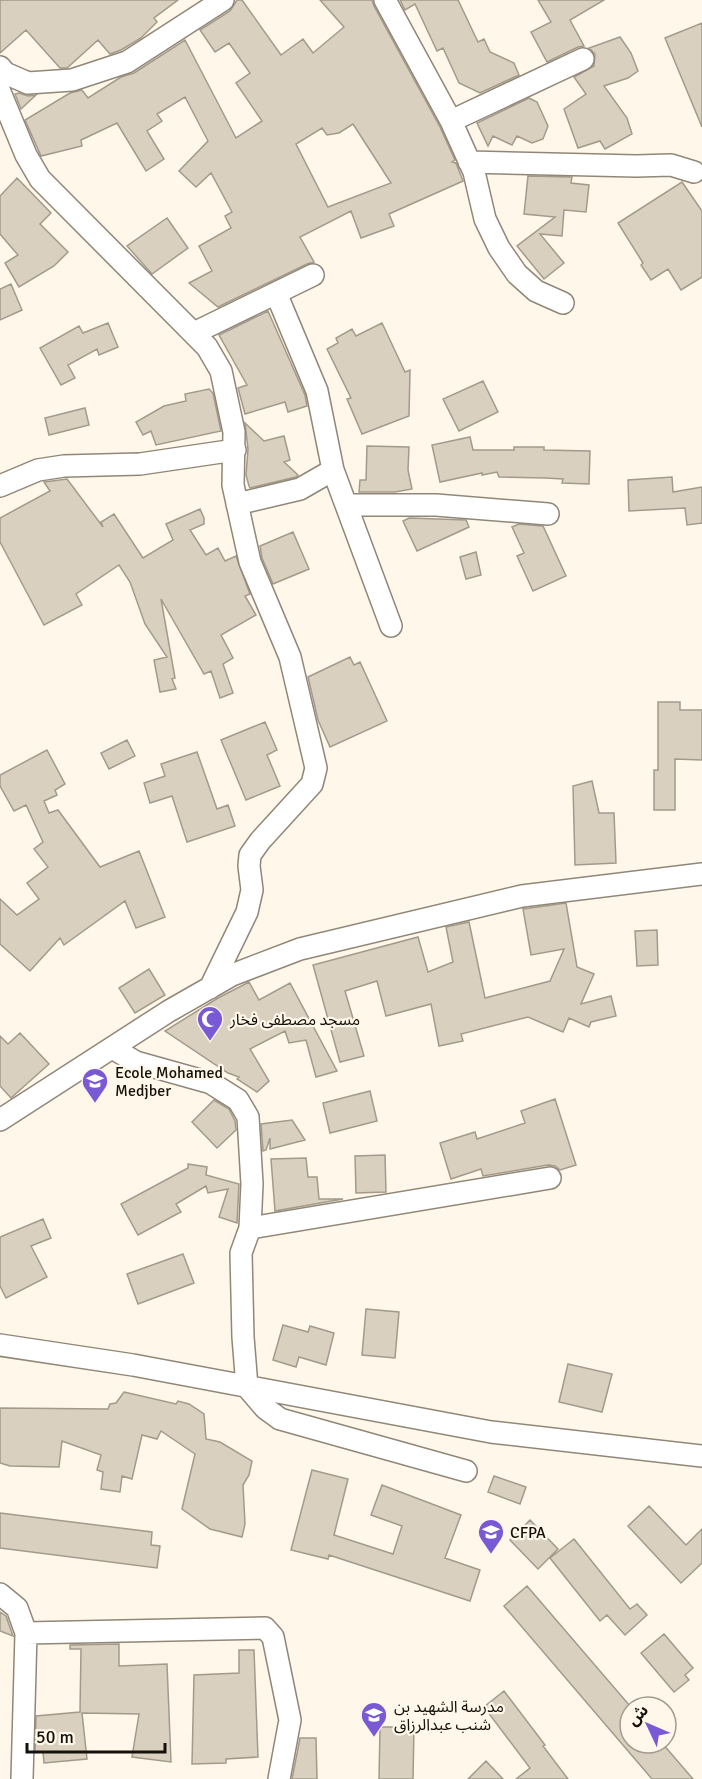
<svg xmlns="http://www.w3.org/2000/svg" width="702" height="1779" font-family="Signika,'Noto Sans Arabic',sans-serif">
	<style>
		.building { fill: #d9d0bf; stroke: #a39a8a; stroke-width: 1.5; fill-rule: evenodd }
		.lines { fill: none; stroke-linecap: round; stroke-linejoin: round }
		.street-casing { stroke: #908778; stroke-width: 24 }
		.street { stroke: #fff; stroke-width: 21 }
		.labels { text-anchor: middle; stroke-width: 4.5; stroke-linejoin: round; paint-order: stroke }
		.poi-label { font-size: 16px; fill: #14110b; stroke: #fff7e9; text-anchor: start }
	</style>
	<rect width="100%" height="100%" fill="#fff7e9"/>
	<path class="building" d="M0,0H178L154,18L157,22L141,38L121,50L110,54L98,40L67,68H60L26,30L0,53Z
		M237,0H242L281,55L303,39L313,53L344,27L320,0H372L374,6L440,127L455,160L452,162L456,163L463,181L389,214L394,226L361,238L351,211L300,237L314,262L307,264L218,307L189,283L212,271L199,246L231,228L225,216L232,212L211,173L196,187L179,171L208,141L185,97L157,114L162,121L147,131L164,159L146,171L117,123L81,140L82,146L41,156L25,120L70,93L82,90L88,98L121,77L134,73L185,40L236,138L262,121L236,83L250,73L229,43L215,52L200,30L230,11ZM353,124L391,183L328,207L296,144L322,128L327,135L339,133Z
		M400,0H458L478,42L484,39L490,52L514,63L519,75L480,93L459,83L443,48L437,51L415,4L405,10Z
		M538,0H604L570,20L584,46L578,47L547,62L531,32L551,22Z
		M702,23V127L665,38Z
		M620,37L631,53L638,71L628,78L604,86L627,118L632,134L605,149L600,141L578,148L564,109L586,94L574,77L594,66L595,54L589,48Z
		M19,93L28,96L36,95L21,109L15,94Z
		M529,98L537,102L548,126L543,139L532,143L517,136L512,145L493,136L488,146L477,123Z
		M528,176L572,177L571,183L589,185L586,212L564,210L562,236L540,234L564,263L544,279L517,246L555,217L524,214Z
		M17,178L51,213L40,224L68,252L54,266L19,287L5,263L18,255L0,234V196Z
		M682,182L702,211V277L681,290L668,269L651,280L641,265L643,263L618,223Z
		M167,218L188,248L152,274L127,246Z
		M11,284L22,310L0,320V289Z
		M268,311L305,395L307,406L288,412L285,402L245,414L238,388L247,385L219,335Z
		M108,323L118,347L99,355L97,349L68,365L75,378L61,385L40,348L79,326L83,333Z
		M382,323L405,372L410,370L409,416L362,434L347,399L351,398L327,349L338,343L336,338L352,329L356,336Z
		M483,381L498,412L459,431L443,399Z
		M209,389L213,393L221,431L156,445L151,431L143,435L136,422L164,406L186,401L185,394Z
		M85,408L89,425L49,435L45,418Z
		M245,423L264,441L284,436L290,460L284,462L298,475L296,477L250,488L249,486L246,475L248,449Z
		M470,437L473,450H514V447H544V450L590,451L589,484L562,483L563,479L545,478L499,477L497,472L482,475V473L440,482L432,445Z
		M367,446L409,447L408,470L412,489L395,492H359L360,480H366Z
		M672,477L673,492L702,487V523L687,525L685,508L629,511L628,480Z
		M67,479L103,527L101,522L114,514L143,558L173,540L166,524L200,509L204,518V524L190,530L206,555L218,548L225,561L236,556L250,594L245,596L256,615L221,635L233,658L223,664L233,693L220,698L211,671L204,674L161,599L175,678L172,679L176,689L160,692L154,660L167,657L145,624L130,582L119,565L76,594L82,605L44,625L0,542V518L50,491L44,482Z
		M409,518L466,520L469,527L417,551L403,521Z
		M519,524L543,526L566,576L533,591L517,556L524,553L512,527Z
		M293,532L309,569L273,584L262,558L260,546Z
		M476,552L481,575L466,579L460,557Z
		M350,657L354,665L360,662L387,721L330,747L318,720L308,677Z
		M658,702H680V710H702V760L675,759V810H654V770H658Z
		M265,722L277,750L267,755L280,786L246,800L221,740Z
		M127,740L135,756L109,769L101,753Z
		M47,750L65,784L55,790L57,795L44,801L49,813L58,810L100,867L139,851L165,917L136,928L125,901L64,945L60,938L30,971L0,944V899L17,915L39,899L27,883L48,867L34,849L43,842L26,805L14,811L0,786V775Z
		M197,752L217,809L228,805L235,826L187,842L172,796L150,803L144,783L165,776L161,764Z
		M592,781L599,813H614L616,863L575,865L573,786Z
		M566,903L577,967L594,974L581,1004L611,996L616,1016L591,1022L589,1027L569,1018L563,1032L528,1017L461,1034L463,1041L439,1046L431,1004L386,1016L377,981L345,991L364,1056L340,1062L313,965L418,937L428,972L453,962L446,927L469,922L485,998L550,981L564,949L531,955L523,909Z
		M657,930L658,965L637,966L635,931Z
		M149,969L165,995L135,1013L119,988Z
		M249,982L259,1000L290,983L337,1071L316,1077L306,1040L289,1043L285,1031L250,1049L269,1081L257,1092L237,1079L239,1077L228,1073L165,1031L218,998Z
		M20,1033L49,1064L11,1098L0,1086V1036L8,1044Z
		M370,1091L377,1121L330,1133L323,1103Z
		M555,1099L576,1165L560,1170L555,1166L548,1165L483,1176L481,1169L451,1179L440,1143L475,1132L477,1139L525,1123L521,1111Z
		M214,1100L229,1109L235,1121L236,1130L217,1148L192,1122Z
		M292,1120L305,1140L270,1149V1138L266,1150L263,1151L261,1124Z
		M385,1155L386,1192L356,1193L355,1156Z
		M306,1158L308,1177H317L319,1199H343L275,1211L271,1159Z
		M188,1164L207,1167L206,1175L239,1184L237,1223L219,1217L228,1189L208,1193L206,1186L176,1204L181,1212L138,1235L121,1204L188,1168Z
		M43,1219L51,1238L31,1246L47,1277L6,1298L0,1286V1237Z
		M183,1254L194,1283L138,1304L127,1274Z
		M366,1309L399,1312L395,1358L362,1355Z
		M283,1325L308,1332L310,1326L334,1333L326,1365L299,1357L296,1367L273,1360Z
		M568,1364L612,1374L602,1412L559,1402Z
		M124,1392L176,1404L178,1401L189,1404L204,1414L206,1439L220,1442L252,1461L249,1475L243,1485L245,1524L242,1537L210,1529L182,1509L195,1454L161,1431L157,1439L142,1435L132,1479L122,1476L120,1492L101,1489L103,1472L97,1470L101,1455L62,1441L59,1467L10,1466L0,1463V1408L108,1409L110,1404L116,1403Z
		M312,1470L348,1479L334,1535L393,1554L402,1526L371,1515L382,1485L461,1515L445,1558L480,1570L470,1601L329,1555L328,1559L291,1550Z
		M494,1476L526,1487L520,1504L488,1492Z
		M649,1506L686,1545L702,1529V1563L681,1583L628,1526Z
		M0,1513L152,1532L151,1545L160,1546L157,1568L0,1548Z
		M530,1520L558,1549L538,1569L510,1540Z
		M574,1539L630,1609L637,1604L647,1615L625,1635L607,1615L600,1621L550,1558Z
		M527,1586L630,1706V1743H662L693,1779H652L504,1606Z
		M0,1612L6,1616L13,1636L0,1631Z
		M664,1634L693,1668L685,1675L689,1680L674,1692L641,1653Z
		M119,1644V1666L167,1664L171,1762L132,1757L139,1714L82,1713L87,1759L44,1763L43,1752H35L36,1716L80,1712L81,1649H70V1645Z
		M239,1650H254L258,1757L226,1759V1763L192,1764L194,1675L239,1673Z
		M504,1691L545,1745L543,1746L568,1779H516L530,1768L484,1707Z
		M380,1727H414L413,1779H379Z
		M300,1738H316L317,1779H292Z
		M486,1761L503,1779H468Z"/>
	<g class="lines">
		<g class="street-casing">
			<path id="street" d="M385,0L451,121L474,172L485,219L499,248L517,274L536,291L563,303
				M0,67L5,73L28,83L72,80L127,62L223,0
				M0,92L26,155L40,179L207,347L221,371L234,432L233,485L250,562L290,657L316,768L312,784L260,841L250,855L249,866L252,890L247,912L210,988
				M451,121L583,59
				M469,162L636,166L671,165L694,172
				M276,293L317,391L333,470L391,626
				M194,333L313,275
				M0,486L38,470L64,466L140,464L235,450
				M237,504L300,489L333,470
				M346,505H436L548,514
				M112,1048L136,1062L211,1083L238,1100L248,1117L252,1184L250,1228L241,1253L243,1337L247,1387L265,1408L280,1419L466,1471
				M0,1120L169,1011L232,975L300,949L522,896L702,874
				M250,1228L550,1178
				M0,1345L133,1365L491,1432L702,1456
				M0,1594L17,1608L26,1633L22,1779
				M26,1633L265,1628L273,1637L290,1720L279,1779"/>
		</g>
		<use href="#street" class="street"/>
	</g>
	<defs>
		<g id="mosque-pin" transform="scale(1.35)"><path d="M0 17L-7.5 6A9.5 9.5 0 1 1 7.5 6Z" fill="#795ad4" stroke="#fff7e9"/><path d="M3.5-4.9A6 6 0 1 0 3.5 4.9A5 5 0 1 1 3.5-4.9Z" fill="#fff"/></g>
		<g id="school-pin" transform="scale(1.35)"><path d="M0 17L-7.5 6A9.5 9.5 0 1 1 7.5 6Z" fill="#795ad4" stroke="#fff7e9"/><path d="M0-5L7-2L0 1L-7-2ZM-4 1L0 2.5L4 1V4Q0 6-4 4Z" fill="#fff"/></g>
		<g id="university-pin" transform="scale(1.35)"><path d="M0 17L-7.5 6A9.5 9.5 0 1 1 7.5 6Z" fill="#795ad4" stroke="#fff7e9"/><path d="M0-5L7-2L0 1L-7-2ZM-4 1L0 2.5L4 1V4Q0 6-4 4Z" fill="#fff"/></g>
	</defs>
	<g fill-rule="evenodd">
		<use href="#mosque-pin" x="210" y="1019"/>
		<use href="#school-pin" x="95" y="1081"/>
		<use href="#university-pin" x="491" y="1532"/>
		<use href="#school-pin" x="374" y="1715"/>
	</g>
	<g class="labels">
		<g class="poi-label">
			<text x="230" y="1025">مسجد مصطفى فخار</text>
			<text x="115" y="1078">Ecole Mohamed<tspan x="115" dy="18">Medjber</tspan></text>
			<text x="510" y="1538">CFPA</text>
			<text x="394" y="1712">مدرسة الشهيد بن<tspan x="394" dy="18">شنب عبدالرزاق</tspan></text>
		</g>
	</g>
	<g transform="translate(648 1725) rotate(314)"><circle r="28" fill="#fff7e9" stroke="#a19b90" stroke-width="1.5"/>
	<path d="M0-4.5L10 22L0 15L-10 22Z" fill="#795ad4"/>
	<text y="-9" font-size="16" font-weight="bold" text-anchor="middle" fill="#14110b">ش</text>
	</g>
	<path d="M27 1743v9h138v-9" fill="none" stroke="#14110b" stroke-width="3"/>
	<text x="36" y="1743" font-size="18" fill="#14110b" stroke="#fff7e9" stroke-width="4.5" paint-order="stroke">50 m</text>
</svg>
